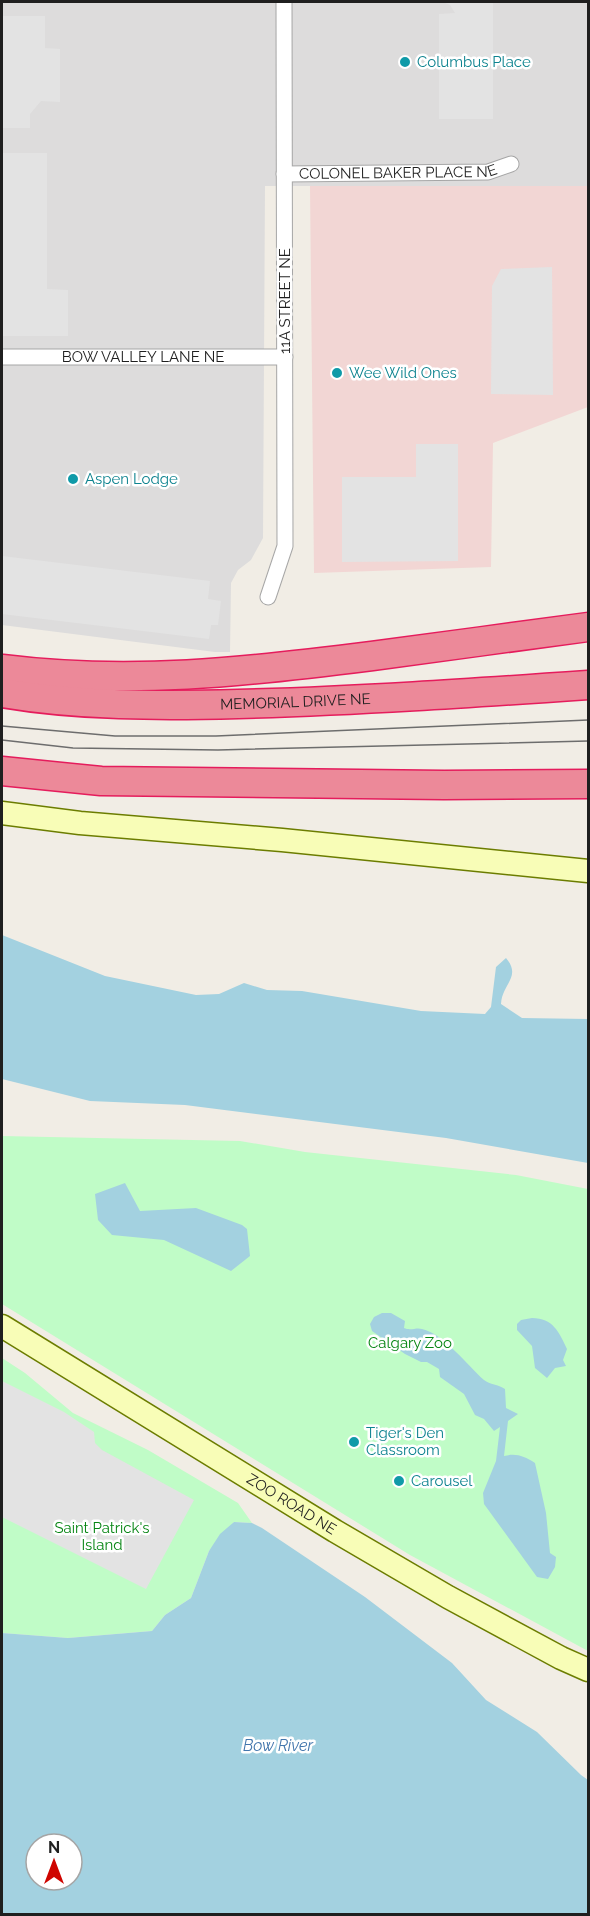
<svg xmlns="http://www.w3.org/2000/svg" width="590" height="1916" font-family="Raleway,sans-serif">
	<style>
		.residential { fill: #dddcdc }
		.commercial { fill: #f2d6d4 }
		.park { fill: #c0fcc7 }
		.parking { fill: #e3e3e3 }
		.water { fill: #a3d1e0; fill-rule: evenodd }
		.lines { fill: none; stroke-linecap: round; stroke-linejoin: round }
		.street-casing { stroke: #a6a6a6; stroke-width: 17 }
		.secondary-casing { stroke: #6c7d00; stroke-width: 25 }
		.highway-casing { stroke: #e51c5c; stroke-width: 31 }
		.street { stroke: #fff; stroke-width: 15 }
		.secondary { stroke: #f8fdb7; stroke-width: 22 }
		.highway { stroke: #ec8999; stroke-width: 28 }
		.tram { stroke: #6d6d6d; stroke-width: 1.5 }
		.culture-dot { fill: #0f9aa8; stroke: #fff; stroke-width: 2 }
		.labels { text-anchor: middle; stroke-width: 5; stroke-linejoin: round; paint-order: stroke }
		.culture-label { font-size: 15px; fill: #0d838f; stroke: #fff; text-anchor: start }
		.street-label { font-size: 15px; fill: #1f1f1f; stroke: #fff }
		.park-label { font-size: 15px; fill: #068513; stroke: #fff }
		.water-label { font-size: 16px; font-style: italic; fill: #4376ad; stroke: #fff }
	</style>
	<rect width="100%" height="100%" fill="#f1ede5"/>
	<path class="residential" d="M2,2H588V186H265L263,538L251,560L238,570L231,583L230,652H215L2,625Z"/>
	<path class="commercial" d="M310,186H588V407L493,443L491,567L314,573Z"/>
	<path class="park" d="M2,1136L240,1141L305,1152L516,1175L588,1189V1651L410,1555L2,1304Z
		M2,1358L25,1373L73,1413L148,1450L238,1503L252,1523L234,1522L209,1551L191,1598L165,1615L152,1631L68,1638L2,1633Z"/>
	<path class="parking" d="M443,2H493V119H439V14L455,13L450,5Z
		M2,16H45V48L60,49V102L41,101L30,114V128H2Z
		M2,153H47V289L68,290V336H2Z
		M552,267L553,395L491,394L492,286L501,269Z
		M416,444H458V561L342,562V477H416Z
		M2,556L210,581L208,599L221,601L218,625H211L209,639L2,614Z
		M2,1381L64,1412L94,1432L95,1443L102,1450L194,1500L146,1589L2,1517Z"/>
	<path class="water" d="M2,935L105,976L196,995L219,994L244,983L267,990L302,991L421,1011L485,1014L491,1007L496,967L506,958C522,977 502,984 501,1004L522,1018L588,1019V1163L446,1138L185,1105L90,1101L2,1079Z
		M125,1183L140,1211L196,1208L242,1225L247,1229L250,1256L231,1271L164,1240L112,1235L98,1220L95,1194Z
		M382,1313H391L405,1321L404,1328C411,1331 416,1327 422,1329C444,1334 468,1366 484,1380C490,1385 498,1384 505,1389L506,1408L518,1414L508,1421L504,1456C516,1453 524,1456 535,1463L546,1513L550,1553L556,1557L555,1567L548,1579L537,1577L484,1504L483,1493L496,1461L500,1427L494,1431L484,1419L475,1415L464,1394L440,1377L439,1369L427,1362H421L405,1354L372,1331L370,1324L374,1317Z
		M532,1318C553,1318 559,1332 567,1349L563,1360L566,1366L555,1368L547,1378L535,1368L532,1346L517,1330V1324L521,1320Z
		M234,1522L252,1523L262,1528L365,1597L452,1663L486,1700L537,1732L581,1775L588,1780V1914H2V1633L68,1638L152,1631L165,1615L191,1598L209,1551L220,1534ZM36,1844H72V1880H36Z"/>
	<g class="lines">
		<g class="street-casing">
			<g id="street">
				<path id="s1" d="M284,174L488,172L511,164"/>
				<path id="s2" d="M2,357H285"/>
				<path d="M268,597L285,546L284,2"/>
			</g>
		</g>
		<g class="secondary-casing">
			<g id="secondary">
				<path d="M2,813L80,823L282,840L588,871"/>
				<path id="s3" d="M2,1326L335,1531L448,1597L561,1658L588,1670"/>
			</g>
		</g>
		<g class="highway-casing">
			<g id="highway">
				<path d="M2,669C129,685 246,672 372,656C444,646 516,637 588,627"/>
				<path id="s4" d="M2,693C79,706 159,706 238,704C355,701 472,693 588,685"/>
				<path d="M2,771L101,781L444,785L588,784"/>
			</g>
		</g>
		<use href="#street" class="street"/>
		<use href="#secondary" class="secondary"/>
		<use href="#highway" class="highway"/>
		<path class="tram" d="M2,726L115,736H216L588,720
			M2,740L73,748L218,750L588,741"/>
	</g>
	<g class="culture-dot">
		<circle cx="405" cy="62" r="6"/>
		<circle cx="337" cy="373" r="6"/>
		<circle cx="73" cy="479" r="6"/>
		<circle cx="354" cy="1442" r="6"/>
		<circle cx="399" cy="1481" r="6"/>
	</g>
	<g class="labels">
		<g class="culture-label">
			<text x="417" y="67">Columbus Place</text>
			<text x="349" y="378">Wee Wild Ones</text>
			<text x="85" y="484">Aspen Lodge</text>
			<text x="366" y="1438">Tiger's Den<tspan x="366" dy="17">Classroom</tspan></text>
			<text x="411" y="1486">Carousel</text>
		</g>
		<g class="street-label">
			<text dy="5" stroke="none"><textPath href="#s1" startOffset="114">COLONEL BAKER PLACE NE</textPath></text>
			<text transform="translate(285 301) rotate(-90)" y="5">11A STREET NE</text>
			<text dy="5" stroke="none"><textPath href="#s2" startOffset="141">BOW VALLEY LANE NE</textPath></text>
			<text dy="5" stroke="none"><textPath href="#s4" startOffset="294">MEMORIAL DRIVE NE</textPath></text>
			<text dy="5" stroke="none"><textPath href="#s3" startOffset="340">ZOO ROAD NE</textPath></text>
		</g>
		<g class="park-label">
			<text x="410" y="1348">Calgary Zoo</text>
			<text x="102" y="1533">Saint Patrick's<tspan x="102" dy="17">Island</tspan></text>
		</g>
		<g class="water-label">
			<text x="278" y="1751">Bow River</text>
		</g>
	</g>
	<rect width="590" height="1916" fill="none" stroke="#1f1f1f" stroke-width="6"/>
	<g transform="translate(54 1862)"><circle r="28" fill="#ffffff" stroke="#a5a5a5" stroke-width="1.5"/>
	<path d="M0-4.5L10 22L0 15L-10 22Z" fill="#cf0500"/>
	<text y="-9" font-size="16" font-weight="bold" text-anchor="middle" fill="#1f1f1f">N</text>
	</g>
</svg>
